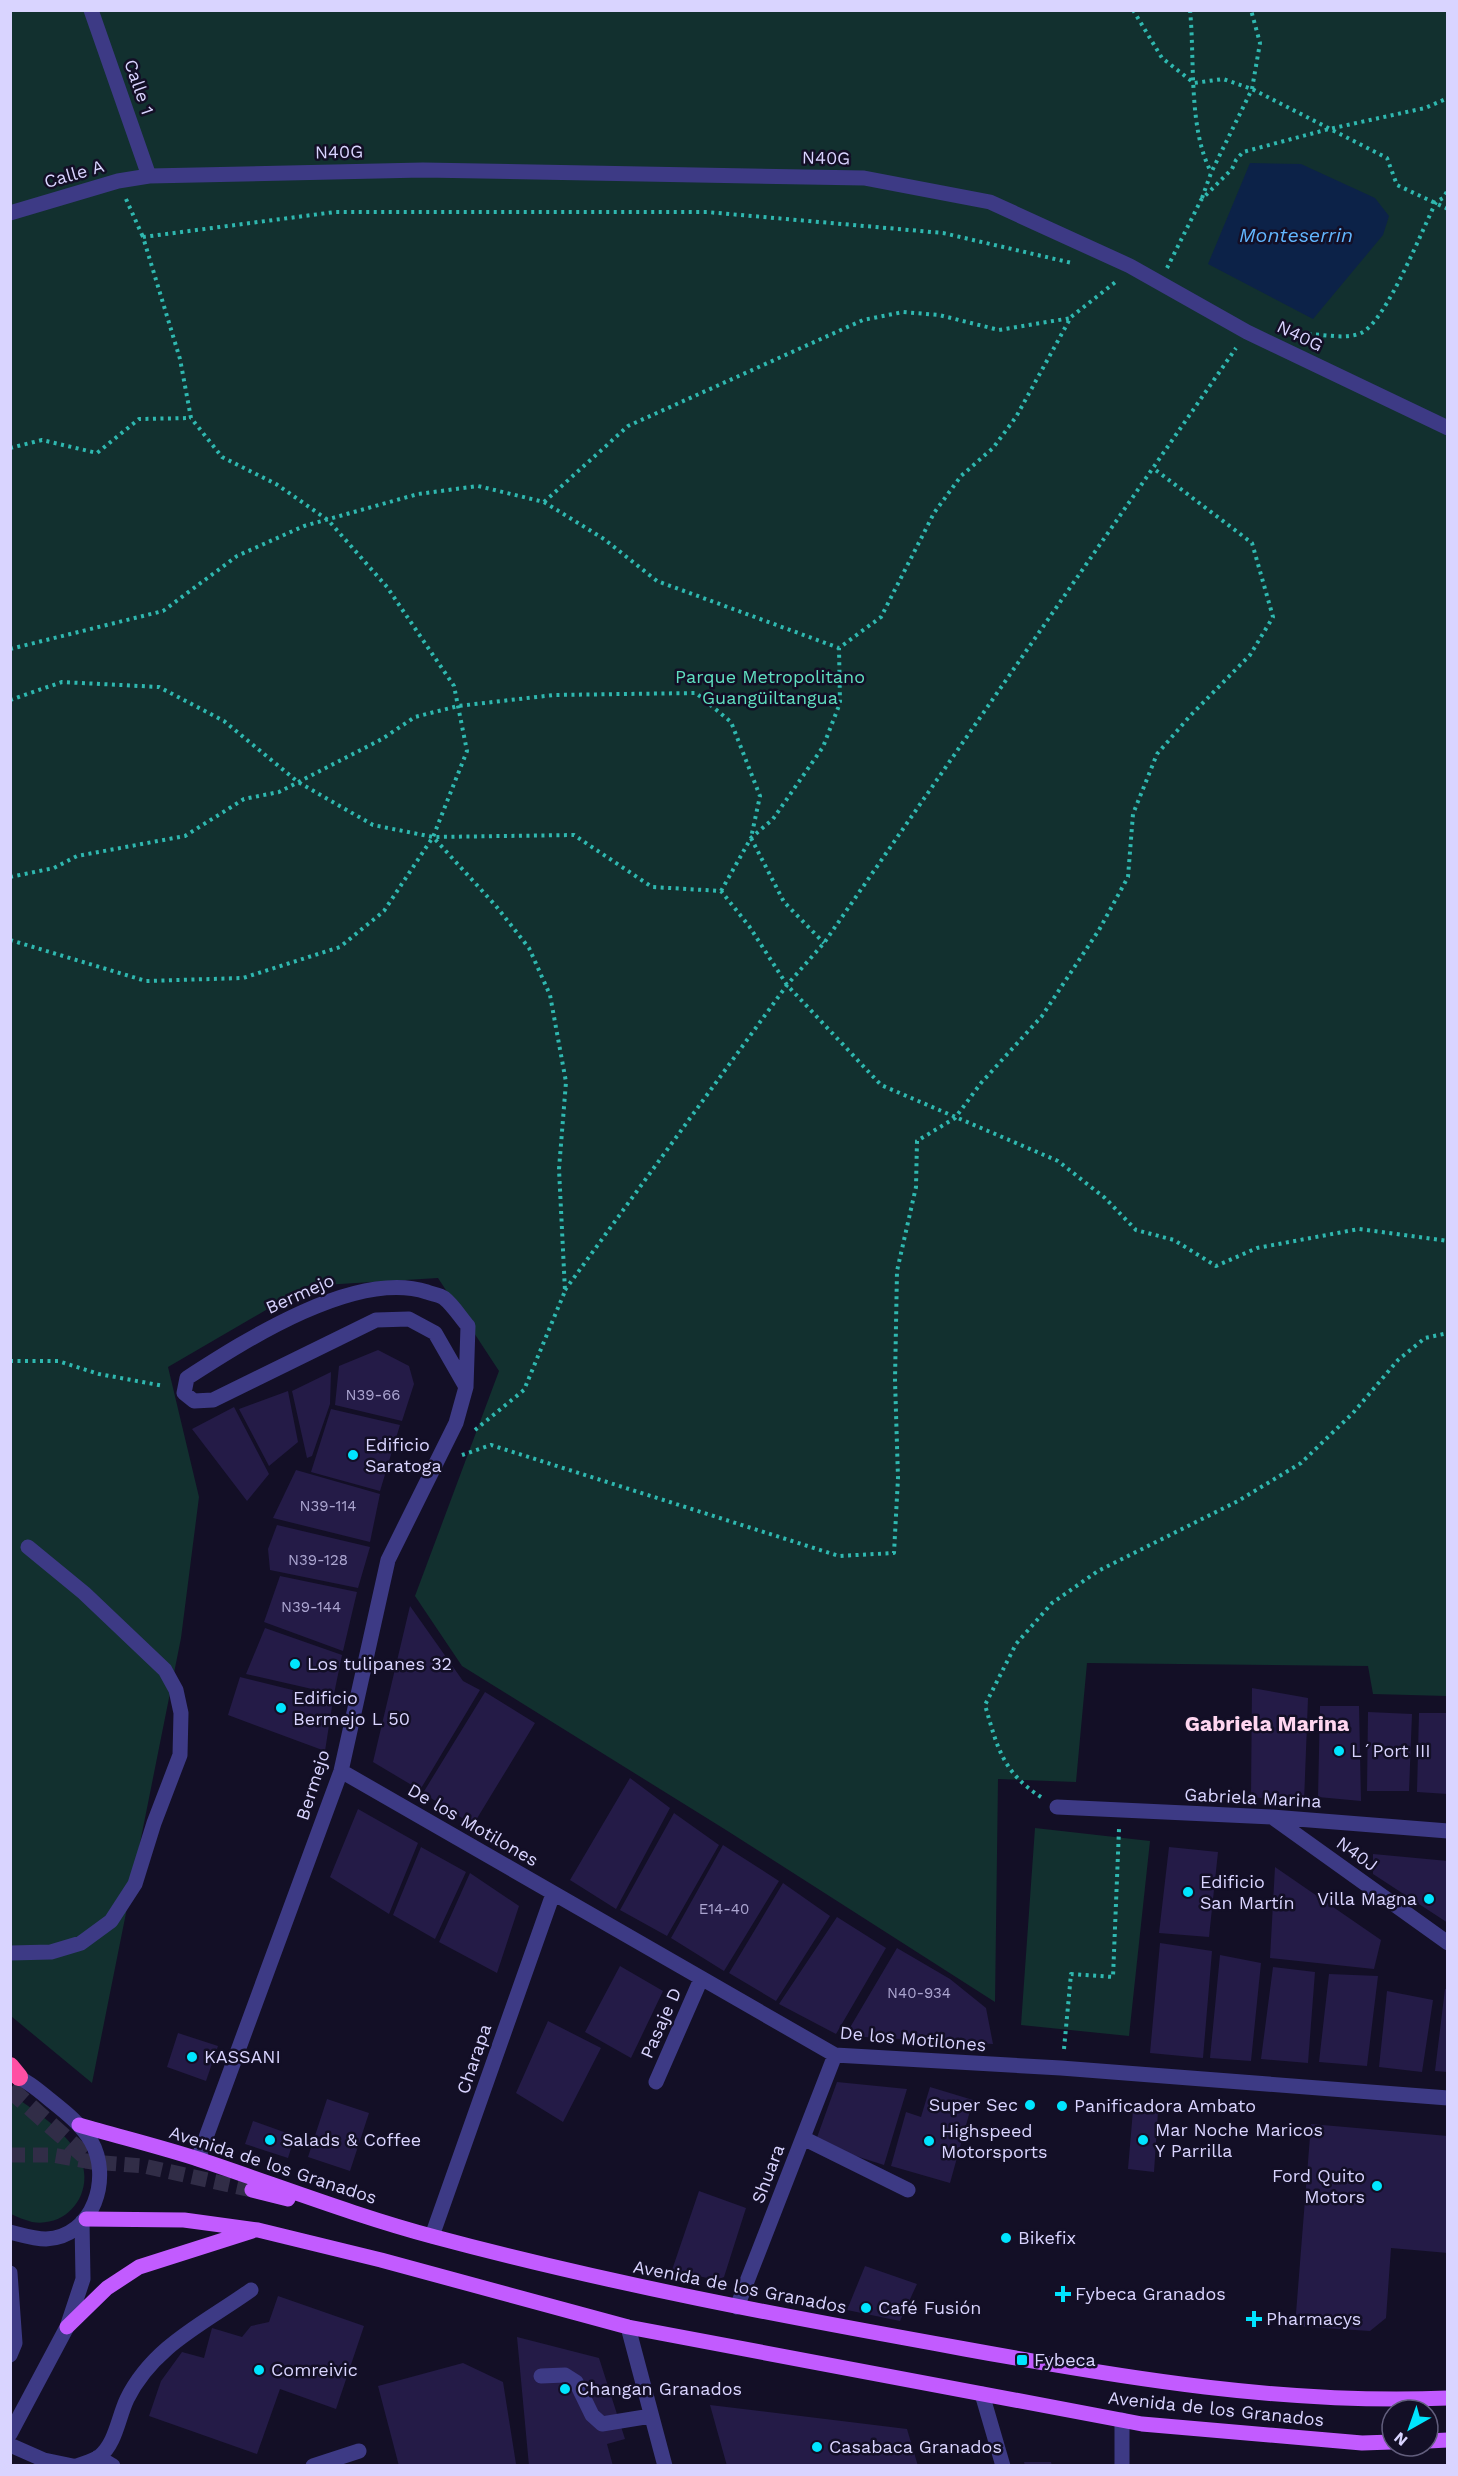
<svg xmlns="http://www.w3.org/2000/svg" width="1458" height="2476" font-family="'Work Sans',sans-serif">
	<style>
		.green { fill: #12302f }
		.water { fill: #0c2248 }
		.building { fill: #241b47 }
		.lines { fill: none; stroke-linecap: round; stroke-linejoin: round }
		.major-tunnel { stroke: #312d47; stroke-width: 15; stroke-dasharray: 15 8; stroke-linecap: butt }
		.highway-tunnel { stroke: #312d47; stroke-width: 18; stroke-dasharray: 18 9; stroke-linecap: butt }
		.path { stroke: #2fb8b0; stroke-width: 4; stroke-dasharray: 3 4.5; stroke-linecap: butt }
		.minor { stroke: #3d3a85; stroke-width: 15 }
		.major { stroke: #c25bff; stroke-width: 15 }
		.highway { stroke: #ff4fa3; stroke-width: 18 }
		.poi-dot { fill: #00e5ff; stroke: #130f26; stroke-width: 2 }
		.labels { text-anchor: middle; stroke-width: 5; stroke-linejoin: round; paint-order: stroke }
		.number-label { font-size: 15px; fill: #aca6d1 }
		.street-label { font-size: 18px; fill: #d9d4ff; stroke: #130f26 }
		.park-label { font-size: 18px; fill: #5fe0c0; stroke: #130f26 }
		.poi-label { font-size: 18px; fill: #d9d4ff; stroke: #130f26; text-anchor: start }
		.water-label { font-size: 20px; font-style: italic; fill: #62b6ff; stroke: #130f26 }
		.quarter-label { font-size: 21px; font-weight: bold; fill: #ffd6f0; stroke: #130f26 }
	</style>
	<rect width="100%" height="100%" fill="#130f26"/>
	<path class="green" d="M10,11H1447V1696L1373,1694L1368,1666L1087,1663L1076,1782L998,1779L995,2002L726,1830L462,1666L415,1596L499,1371L438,1278L307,1286L168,1367L199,1497L181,1638L92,2083L11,2016Z
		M1035,1828L1150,1841L1129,2036L1021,2025Z
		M11,2096C20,2099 29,2107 38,2113C53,2124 73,2142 81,2160C94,2193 68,2228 32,2222C25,2220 17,2217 11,2214Z"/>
	<path class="water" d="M1250,163L1301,164L1375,198L1389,216L1383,235L1313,319L1208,264Z"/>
	<path class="building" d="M378,1350L409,1366L414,1384L402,1421L335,1405L339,1366Z
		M331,1372L330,1404L312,1456L307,1458L292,1391Z
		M288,1391L298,1442L269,1466L239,1409Z
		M234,1407L269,1474L247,1501L192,1429Z
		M331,1409L400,1425L380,1491L311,1472Z
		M296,1470L380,1494L370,1542L273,1518Z
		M277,1525L370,1547L358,1588L270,1570L268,1549Z
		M280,1576L357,1592L343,1651L264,1622Z
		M410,1606L463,1681L480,1690L420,1790L373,1762Z
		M265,1628L342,1655L334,1694L246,1674Z
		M240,1677L333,1700L325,1751L228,1715Z
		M1252,1688L1308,1698L1304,1802L1251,1797Z
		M485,1692L535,1723L473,1825L423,1793Z
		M1320,1706H1359L1361,1801L1318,1797Z
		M1368,1712L1412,1714L1409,1791H1367Z
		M1419,1713H1448V1794L1417,1792Z
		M630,1778L670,1808L616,1909L570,1880Z
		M358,1809L418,1843L389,1914L330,1877Z
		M674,1813L719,1845L667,1936L620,1910Z
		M723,1845L779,1881L724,1971L671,1938Z
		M421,1847L466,1872L435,1939L393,1915Z
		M1169,1847L1218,1852L1209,1937L1159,1933Z
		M1373,1854L1448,1861V1923L1373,1874Z
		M1275,1867L1381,1940L1374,1969L1270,1958Z
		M470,1873L519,1906L497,1973L439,1942Z
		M783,1883L830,1916L776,2001L729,1973Z
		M837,1917L886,1948L836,2034L779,2004Z
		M1160,1943L1212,1951L1203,2058L1150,2053Z
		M897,1948L950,1979L986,2008L993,2044L845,2036Z
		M1220,1955L1261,1963L1251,2061L1210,2058Z
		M620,1966L663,1991L631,2058L585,2032Z
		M1273,1967L1315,1972L1308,2063L1261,2059Z
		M1329,1974L1378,1976L1367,2066L1319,2062Z
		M1445,1989L1448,1990V2072L1435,2071Z
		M1387,1991L1433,2000L1422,2072L1379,2067Z
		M548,2021L601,2048L563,2122L516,2093Z
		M178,2033L218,2046L206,2081L167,2067Z
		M837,2082L907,2089L884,2165L815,2143Z
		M930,2087L973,2100L950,2183L891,2166L906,2112L921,2117Z
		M327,2099L369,2113L350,2171L308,2157Z
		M1133,2110L1158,2112L1154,2172L1128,2169Z
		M253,2121L295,2136L288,2158L245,2144Z
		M1311,2124L1448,2136V2253L1391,2248L1386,2318L1370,2331L1295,2326Z
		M699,2191L746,2208L724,2277L716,2280L672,2270Z
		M865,2266L917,2284L900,2321L847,2310Z
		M278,2296L364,2326L336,2409L280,2389L257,2454L149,2416L161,2381L182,2352L204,2358L212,2328L242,2337L251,2326L269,2322Z
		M517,2337L599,2358L625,2439L607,2444L613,2466H529Z
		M463,2363L503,2382L516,2464L399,2466L378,2386Z
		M710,2405L907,2429L918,2466H727Z
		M1024,2462H1051L1052,2466H1025Z"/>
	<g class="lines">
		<path class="major-tunnel" d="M10,2155H52L92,2162L144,2166L252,2190"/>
		<path class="highway-tunnel" d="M10,2089L92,2162"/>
		<path class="path" d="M1133,10L1162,58L1194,83L1223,79L1252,89L1387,158L1397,185L1448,209
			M1190,10C1195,60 1188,128 1211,172
			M1202,198L1211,173L1252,89L1260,43L1251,10
			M126,199L143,237
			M1167,268L1201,200L1232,169L1236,160L1243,152L1329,129L1425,108L1448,98
			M1301,335C1320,332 1343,341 1361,333C1386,322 1422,230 1436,202L1443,198L1448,190
			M10,448L42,440L97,453L139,419L191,418
			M544,502L628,426L863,320L903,312L939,315L999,330L1071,318
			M10,649L163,611L237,556L304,526L418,494L478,486L544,502L604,539L657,581L839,648L881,617L934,513L961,476L993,448L1016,417L1071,317L1118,280
			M10,700L62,682L159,687L224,721L298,782L373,825L433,837L574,835L652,887L721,891L749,926L787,985L881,1085L1058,1161L1105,1198L1136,1230L1174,1240L1216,1266L1257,1248L1359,1229L1448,1241
			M10,877L54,868L77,856L185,836L244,799L279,792L382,739L415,717L458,706L554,695L696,693L731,722L760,796L751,838L784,902L824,943
			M721,891L751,838L773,819L823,747L840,703L839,648
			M10,940L146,981L243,978L340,947L384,911L433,837
			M565,1290L787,985L824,943L1236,348
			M10,1361H58L99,1374L164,1386
			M475,1430L524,1390L565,1291L559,1169L566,1082L550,995L529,948L496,906L433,837L467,751L454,686L387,587L328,520L276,484L222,457L191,418L180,359L143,237L335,212H707L943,233L1072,263
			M462,1455L491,1445L839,1556L894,1553L898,1478L895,1380L897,1271L916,1187L917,1141L955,1118L981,1083L1042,1016L1099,930L1128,877L1133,814L1157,754L1190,716L1250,655L1273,617L1252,543L1153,468
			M1041,1797C1002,1772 997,1746 985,1705L1016,1644L1052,1603L1098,1571L1238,1501L1301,1463L1353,1413L1398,1360L1425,1338L1448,1333
			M1064,2049L1071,1974L1113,1977L1119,1829"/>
		<path class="minor" d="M91,10L149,176
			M10,213L118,181L149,176L423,170L864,178L990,202L1130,266L1247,332L1448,428
			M341,1771L835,2055L1061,2068L1448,2098
			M1057,1807L1272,1817L1448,1831
			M1272,1817L1448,1943
			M10,1953L51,1952L81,1943L111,1921L135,1884L154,1823L180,1755L181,1713L176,1690L165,1670L84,1593L28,1547
			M10,2074C25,2079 37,2089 49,2099C64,2111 81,2124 91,2141C112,2177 94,2237 46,2239C35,2239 22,2235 10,2232
			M656,2082L701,1979
			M803,2138L908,2190
			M198,2159L341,1771L388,1560L456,1423L466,1387L468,1326C461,1318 453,1305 444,1298C440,1295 432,1294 427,1292C356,1269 246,1340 187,1378L184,1393L194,1401L213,1400L376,1320L409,1319L435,1333L466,1387
			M432,2236L553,1894
			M10,2273L15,2343L10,2355
			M737,2307L835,2055
			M628,2327L665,2466
			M541,2376L565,2375L576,2382L592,2415L602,2424L651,2416
			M982,2394L1003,2466
			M10,2434L67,2327L83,2279L82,2222
			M10,2445L44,2460L73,2466
			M98,2457L113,2466
			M77,2466C84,2463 93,2461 99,2457C116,2443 118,2418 127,2399C153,2346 205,2323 251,2290
			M313,2466L359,2451
			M1122,2466V2420"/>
		<path class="major" d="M79,2125C120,2137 161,2147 201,2160C279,2186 356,2216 435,2237C610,2284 787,2317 965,2349C1124,2378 1286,2405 1448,2398
			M252,2190L288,2199
			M86,2219L184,2220L258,2230L381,2260L628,2327L1142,2424L1362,2443L1392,2442
			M67,2327L107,2288L139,2267L252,2231
			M1428,2441L1448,2440"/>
		<path class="highway" d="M10,2066L19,2077"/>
	</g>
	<g class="poi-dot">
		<circle cx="353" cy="1455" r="6"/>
		<circle cx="295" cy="1664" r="6"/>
		<circle cx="281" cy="1708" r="6"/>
		<circle cx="1339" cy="1751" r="6"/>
		<circle cx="1188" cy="1892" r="6"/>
		<circle cx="1429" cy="1899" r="6"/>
		<circle cx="192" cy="2057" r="6"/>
		<circle cx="1030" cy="2105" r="6"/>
		<circle cx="1062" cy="2106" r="6"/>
		<circle cx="270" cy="2140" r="6"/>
		<circle cx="1143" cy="2140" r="6"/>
		<circle cx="929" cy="2141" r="6"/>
		<circle cx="1377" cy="2186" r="6"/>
		<circle cx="1006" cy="2238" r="6"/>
		<path d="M1060 2285h6v6h6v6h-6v6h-6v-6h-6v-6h6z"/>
		<circle cx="866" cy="2308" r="6"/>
		<path d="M1251 2310h6v6h6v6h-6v6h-6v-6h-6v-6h6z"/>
		<rect x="1016" y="2354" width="12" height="12" rx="3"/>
		<circle cx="259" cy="2370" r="6"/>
		<circle cx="565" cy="2389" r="6"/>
		<circle cx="817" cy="2447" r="6"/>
	</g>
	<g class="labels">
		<g class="number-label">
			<text x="373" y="1400">N39-66</text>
			<text x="328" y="1511">N39-114</text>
			<text x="318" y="1565">N39-128</text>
			<text x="311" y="1612">N39-144</text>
			<text x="724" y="1914">E14-40</text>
			<text x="919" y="1998">N40-934</text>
		</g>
		<g class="street-label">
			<text transform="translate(139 87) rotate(71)" y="6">Calle 1</text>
			<text transform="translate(339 152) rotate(-1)" y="6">N40G</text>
			<text transform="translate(826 158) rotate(1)" y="6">N40G</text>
			<text transform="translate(74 174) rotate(-16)" y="6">Calle A</text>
			<text transform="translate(1300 336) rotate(26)" y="6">N40G</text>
			<text transform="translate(300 1294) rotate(-24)" y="6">Bermejo</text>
			<text transform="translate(313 1785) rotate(-72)" y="6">Bermejo</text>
			<text transform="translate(1253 1798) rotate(3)" y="6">Gabriela Marina</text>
			<text transform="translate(473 1825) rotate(30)" y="6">De los Motilones</text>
			<text transform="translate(1357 1854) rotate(36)" y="6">N40J</text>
			<text transform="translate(661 2023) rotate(-66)" y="6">Pasaje D</text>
			<text transform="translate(913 2039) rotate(5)" y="6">De los Motilones</text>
			<text transform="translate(474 2059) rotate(-71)" y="6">Charapa</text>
			<text transform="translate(273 2165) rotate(18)" y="6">Avenida de los Granados</text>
			<text transform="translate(768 2174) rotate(-69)" y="6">Shuara</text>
			<text transform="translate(740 2287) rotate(11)" y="6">Avenida de los Granados</text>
			<text transform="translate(1216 2409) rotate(6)" y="6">Avenida de los Granados</text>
		</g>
		<g class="park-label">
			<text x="770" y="683">Parque Metropolitano<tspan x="770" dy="21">Guangüiltangua</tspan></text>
		</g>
		<g class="poi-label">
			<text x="365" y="1451">Edificio<tspan x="365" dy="21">Saratoga</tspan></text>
			<text x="307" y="1670">Los tulipanes 32</text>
			<text x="293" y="1704">Edificio<tspan x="293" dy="21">Bermejo L 50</tspan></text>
			<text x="1351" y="1757">L´Port III</text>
			<text x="1200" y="1888">Edificio<tspan x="1200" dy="21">San Martín</tspan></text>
			<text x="1417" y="1905" text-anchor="end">Villa Magna</text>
			<text x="204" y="2063">KASSANI</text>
			<text x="1018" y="2111" text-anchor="end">Super Sec</text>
			<text x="1074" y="2112">Panificadora Ambato</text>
			<text x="1155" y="2136">Mar Noche Maricos<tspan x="1155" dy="21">Y Parrilla</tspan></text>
			<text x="941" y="2137">Highspeed<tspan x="941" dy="21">Motorsports</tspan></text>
			<text x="282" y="2146">Salads &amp; Coffee</text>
			<text x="1365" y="2182" text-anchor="end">Ford Quito<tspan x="1365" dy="21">Motors</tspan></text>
			<text x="1018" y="2244">Bikefix</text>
			<text x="1075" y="2300">Fybeca Granados</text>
			<text x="878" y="2314">Café Fusión</text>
			<text x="1266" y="2325">Pharmacys</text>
			<text x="1034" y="2366">Fybeca</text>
			<text x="271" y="2376">Comreivic</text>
			<text x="577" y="2395">Changan Granados</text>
			<text x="829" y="2453">Casabaca Granados</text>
		</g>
		<g class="water-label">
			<text x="1296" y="242">Monteserrin</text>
		</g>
		<g class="quarter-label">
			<text x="1267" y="1731">Gabriela Marina</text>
		</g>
	</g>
	<rect width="1458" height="2476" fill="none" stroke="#d9d4ff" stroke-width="24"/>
	<g transform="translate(1410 2428) rotate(220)"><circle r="28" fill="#130f26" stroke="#625e7d" stroke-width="1.5"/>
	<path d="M0-4.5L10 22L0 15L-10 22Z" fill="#00e5ff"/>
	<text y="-9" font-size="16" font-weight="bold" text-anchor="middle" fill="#d9d4ff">N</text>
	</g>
</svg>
